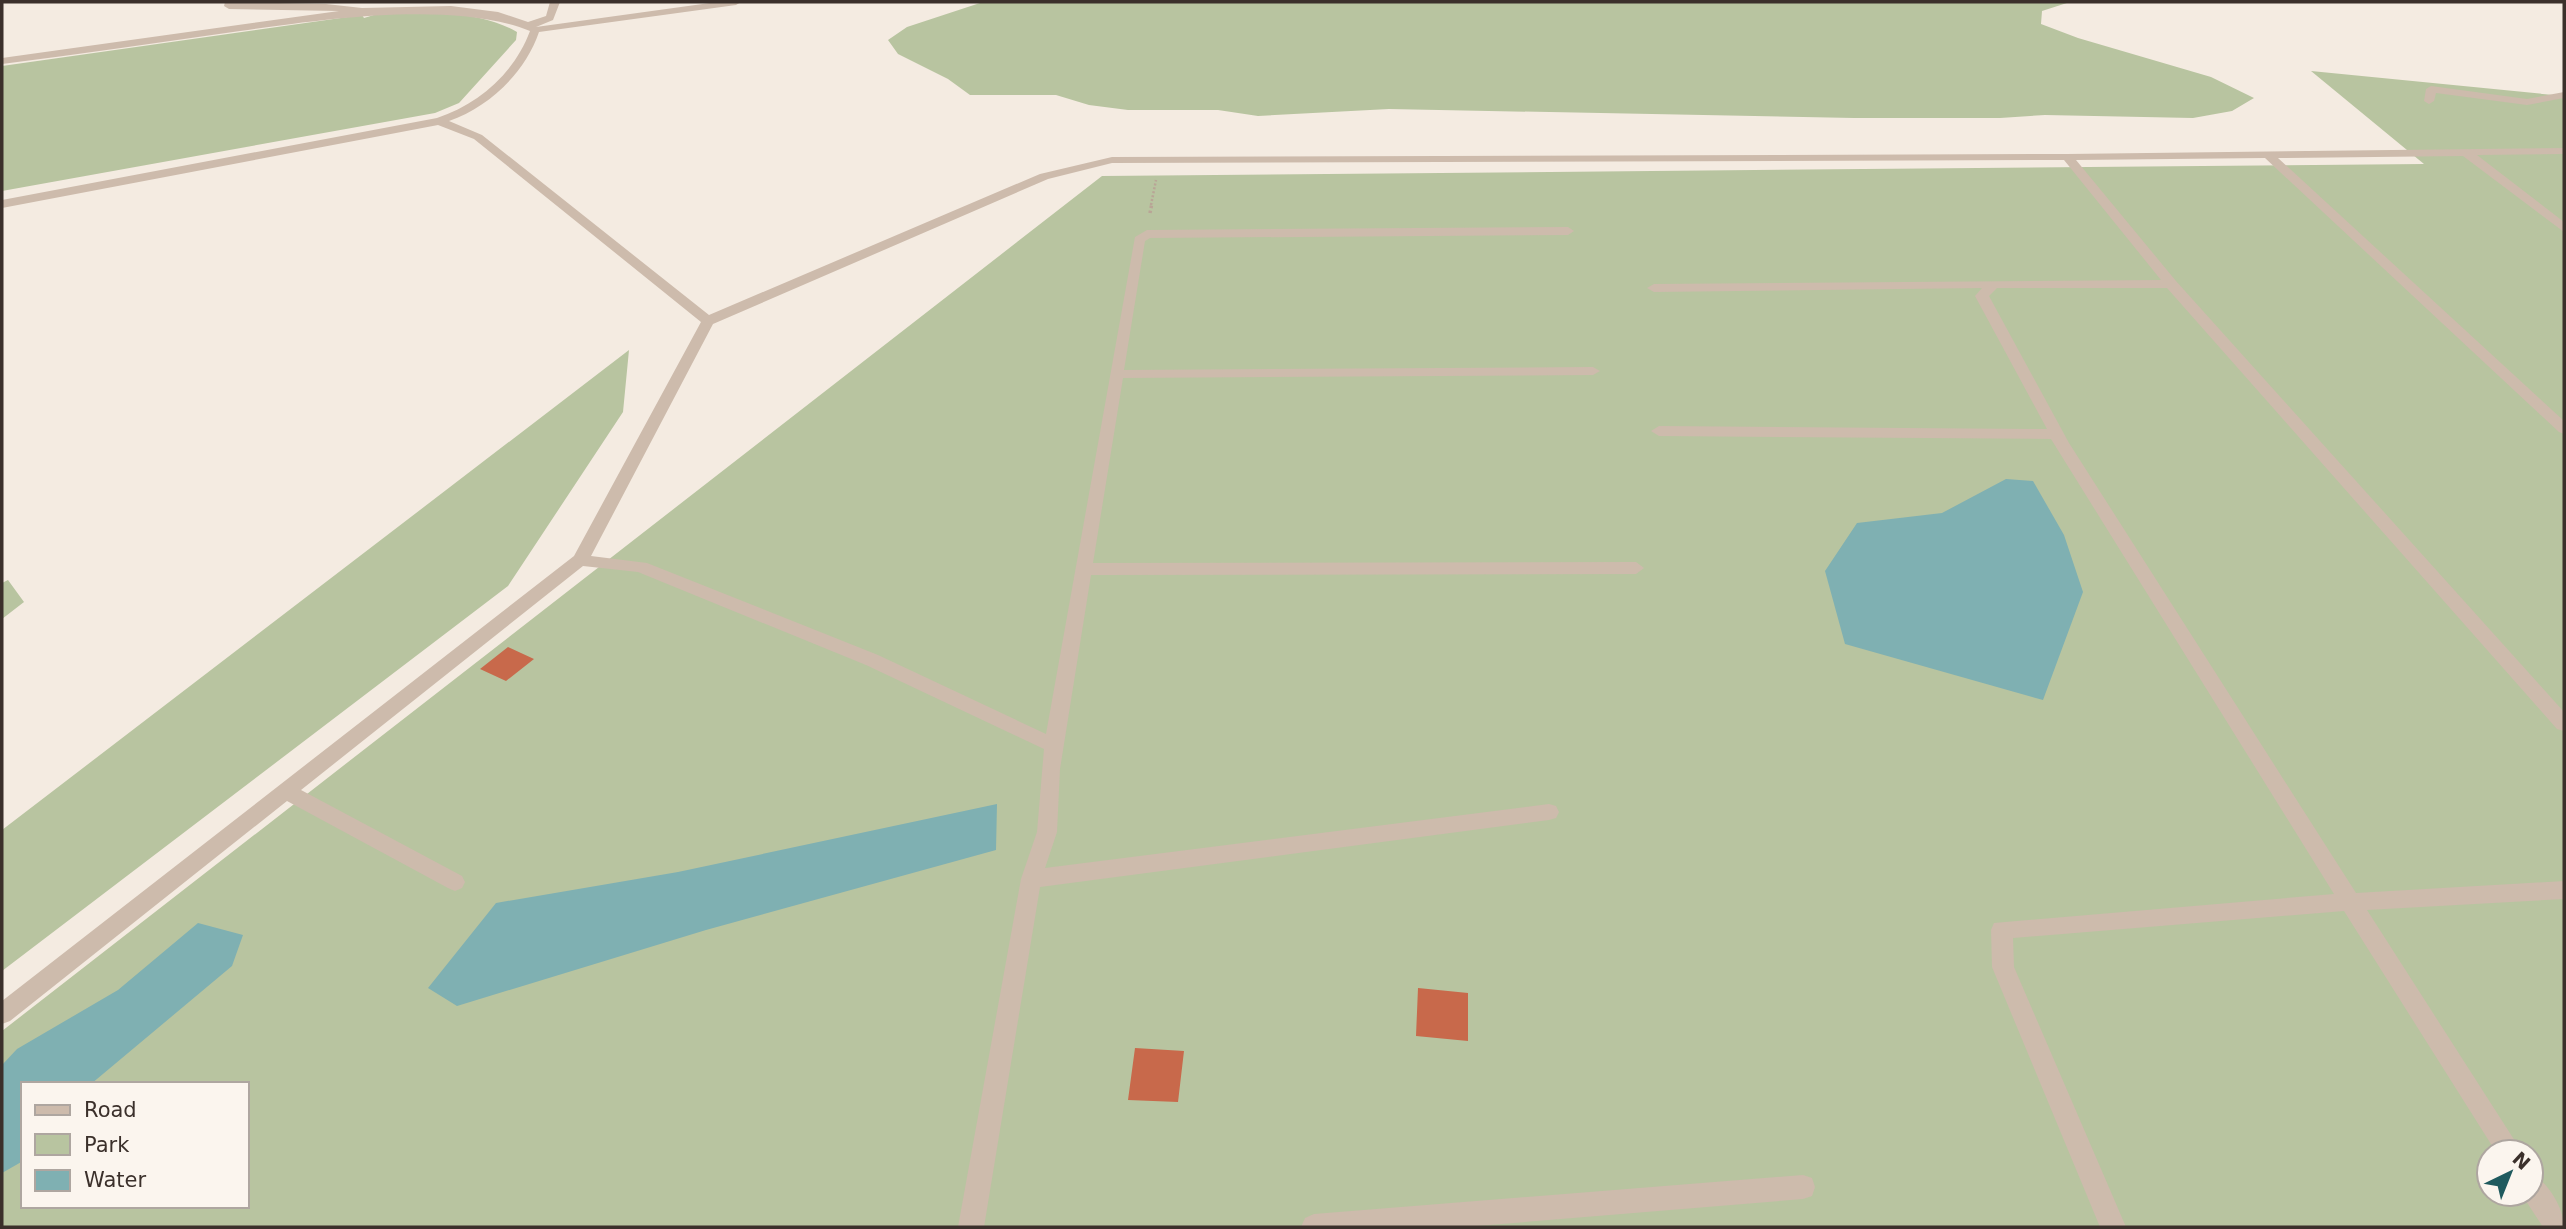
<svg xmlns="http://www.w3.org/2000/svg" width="2566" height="1229" font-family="'DejaVu Sans',sans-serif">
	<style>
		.green { fill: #b8c4a0; fill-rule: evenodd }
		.water { fill: #7fb0b2 }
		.building { fill: #c8694b }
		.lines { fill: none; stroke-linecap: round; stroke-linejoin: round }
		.path-far1 { stroke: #b9a596; stroke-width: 2.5; stroke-dasharray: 2 2; stroke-linecap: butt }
		.path { stroke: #b9a596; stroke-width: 3.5; stroke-dasharray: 2.5 2.5; stroke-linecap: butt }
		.minor { fill: #cdbbac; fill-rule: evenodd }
	</style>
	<rect width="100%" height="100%" fill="#f4ebe1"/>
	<path class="green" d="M983,2H2070L2042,11L2041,24L2078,38L2211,77L2254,98L2232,111L2193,118L2045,115L2000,118H1854L1389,109L1258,116L1218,110H1128L1089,105L1056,95H970L948,79L898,54L888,40L907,27Z
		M387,11C429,13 479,10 517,32L516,40L459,103L435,113L2,191V66L362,15L364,18Z
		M2311,71L2564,96V1227H2V1031L1102,176L2424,164ZM23,1084H247V1206H23ZM2489,1152H2531V1194H2489Z
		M629,350L623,412L508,586L2,971V830Z
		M8,580L24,602L2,619V583Z"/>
	<path class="water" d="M2006,479L2033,481L2064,535L2083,592L2043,700L1845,644L1825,571L1857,523L1942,513Z
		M997,804L996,850L706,930L457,1006L428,988L496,903L678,872Z
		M198,923L243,935L232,966L91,1084H23V1161L2,1173V1065L17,1049L118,990Z"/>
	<path class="building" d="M508,647L534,659L506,681L480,669Z
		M1418,988L1468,993V1041L1416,1036Z
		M1135,1048L1184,1051L1178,1102L1128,1100Z"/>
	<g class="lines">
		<path class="path-far1" d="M1151,205L1156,180"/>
		<path class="path" d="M1150,213L1152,203"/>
		<path class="minor" d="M225,2L326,4L362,8L451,6L498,12L528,22L546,16L550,2H560L553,20L536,27L717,2H741L736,5L539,32C525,73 489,107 449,121L482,135L709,315L1040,174L1112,157L2067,154L2564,148V154L2477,155L2564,222V232L2463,156L2278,158L2564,421V434L2559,432L2265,158L2076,160L2176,281L2564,712V731L2557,729L2167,288H1997L1989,296L2069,443L2356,893L2564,881V899L2367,910L2522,1152H2496L2344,911L2013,938L2014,967L2126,1227H2100L1992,967L1991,930L1994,923L2334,894L2051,439L1659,436L1651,431L1659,426L2047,429L1975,296L1982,288L1654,292L1647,288L1654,284L2161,280L2064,160L1112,163L1048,179L713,324L591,556L647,563L878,655L1046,734L1135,237L1147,230L1568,227L1574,231L1568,235L1150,238L1145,241L1124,370L1593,367L1600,371L1593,375L1123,378L1093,563L1636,562L1644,568L1636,574L1091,575L1060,769L1057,832L1045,868L1549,804L1556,806L1559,812L1556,818L1549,820L1040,887L984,1227H958L1021,879L1037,832L1044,749L866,665L638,572L583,566L301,790L462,876L465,882L462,888L455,891L448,888L287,801L10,1021L2,1024V1001L574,556L701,322L474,139L438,125L2,208V200L437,118C478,104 514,74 530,31C453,0 324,19 240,31C161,42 81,54 2,64V58L339,11L229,9L224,6Z
			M2431,86L2527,99L2564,92V98L2527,105L2436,93L2434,101L2429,104L2424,101L2426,89Z
			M2531,1174C2548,1181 2564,1209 2564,1227H2543L2522,1195L2531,1194Z
			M1803,1175L1812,1178L1815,1187L1812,1196L1803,1199L1465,1227H1301L1305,1218L1314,1214Z"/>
	</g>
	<rect width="2566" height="1229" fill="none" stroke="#3b302b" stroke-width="7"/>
	<rect x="21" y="1082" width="228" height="126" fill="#fbf5ee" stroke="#aea6a0" stroke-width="2"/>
	<rect x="35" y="1105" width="35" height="10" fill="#cdbbac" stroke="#aea6a0" stroke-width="2"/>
	<text x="84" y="1117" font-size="21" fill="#3b302b">Road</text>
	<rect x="35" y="1134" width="35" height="21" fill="#b8c4a0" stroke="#aea6a0" stroke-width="2"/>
	<text x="84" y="1152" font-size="21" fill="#3b302b">Park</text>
	<rect x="35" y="1170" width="35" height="21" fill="#7fb0b2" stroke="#aea6a0" stroke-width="2"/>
	<text x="84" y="1187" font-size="21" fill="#3b302b">Water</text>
	<g transform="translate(2510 1173) rotate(43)"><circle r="33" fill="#fbf5ee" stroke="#aea6a0" stroke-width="2"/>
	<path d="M0-5L12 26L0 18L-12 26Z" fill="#1f5a5e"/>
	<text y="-10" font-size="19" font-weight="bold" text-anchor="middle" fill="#3b302b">N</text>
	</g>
</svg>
